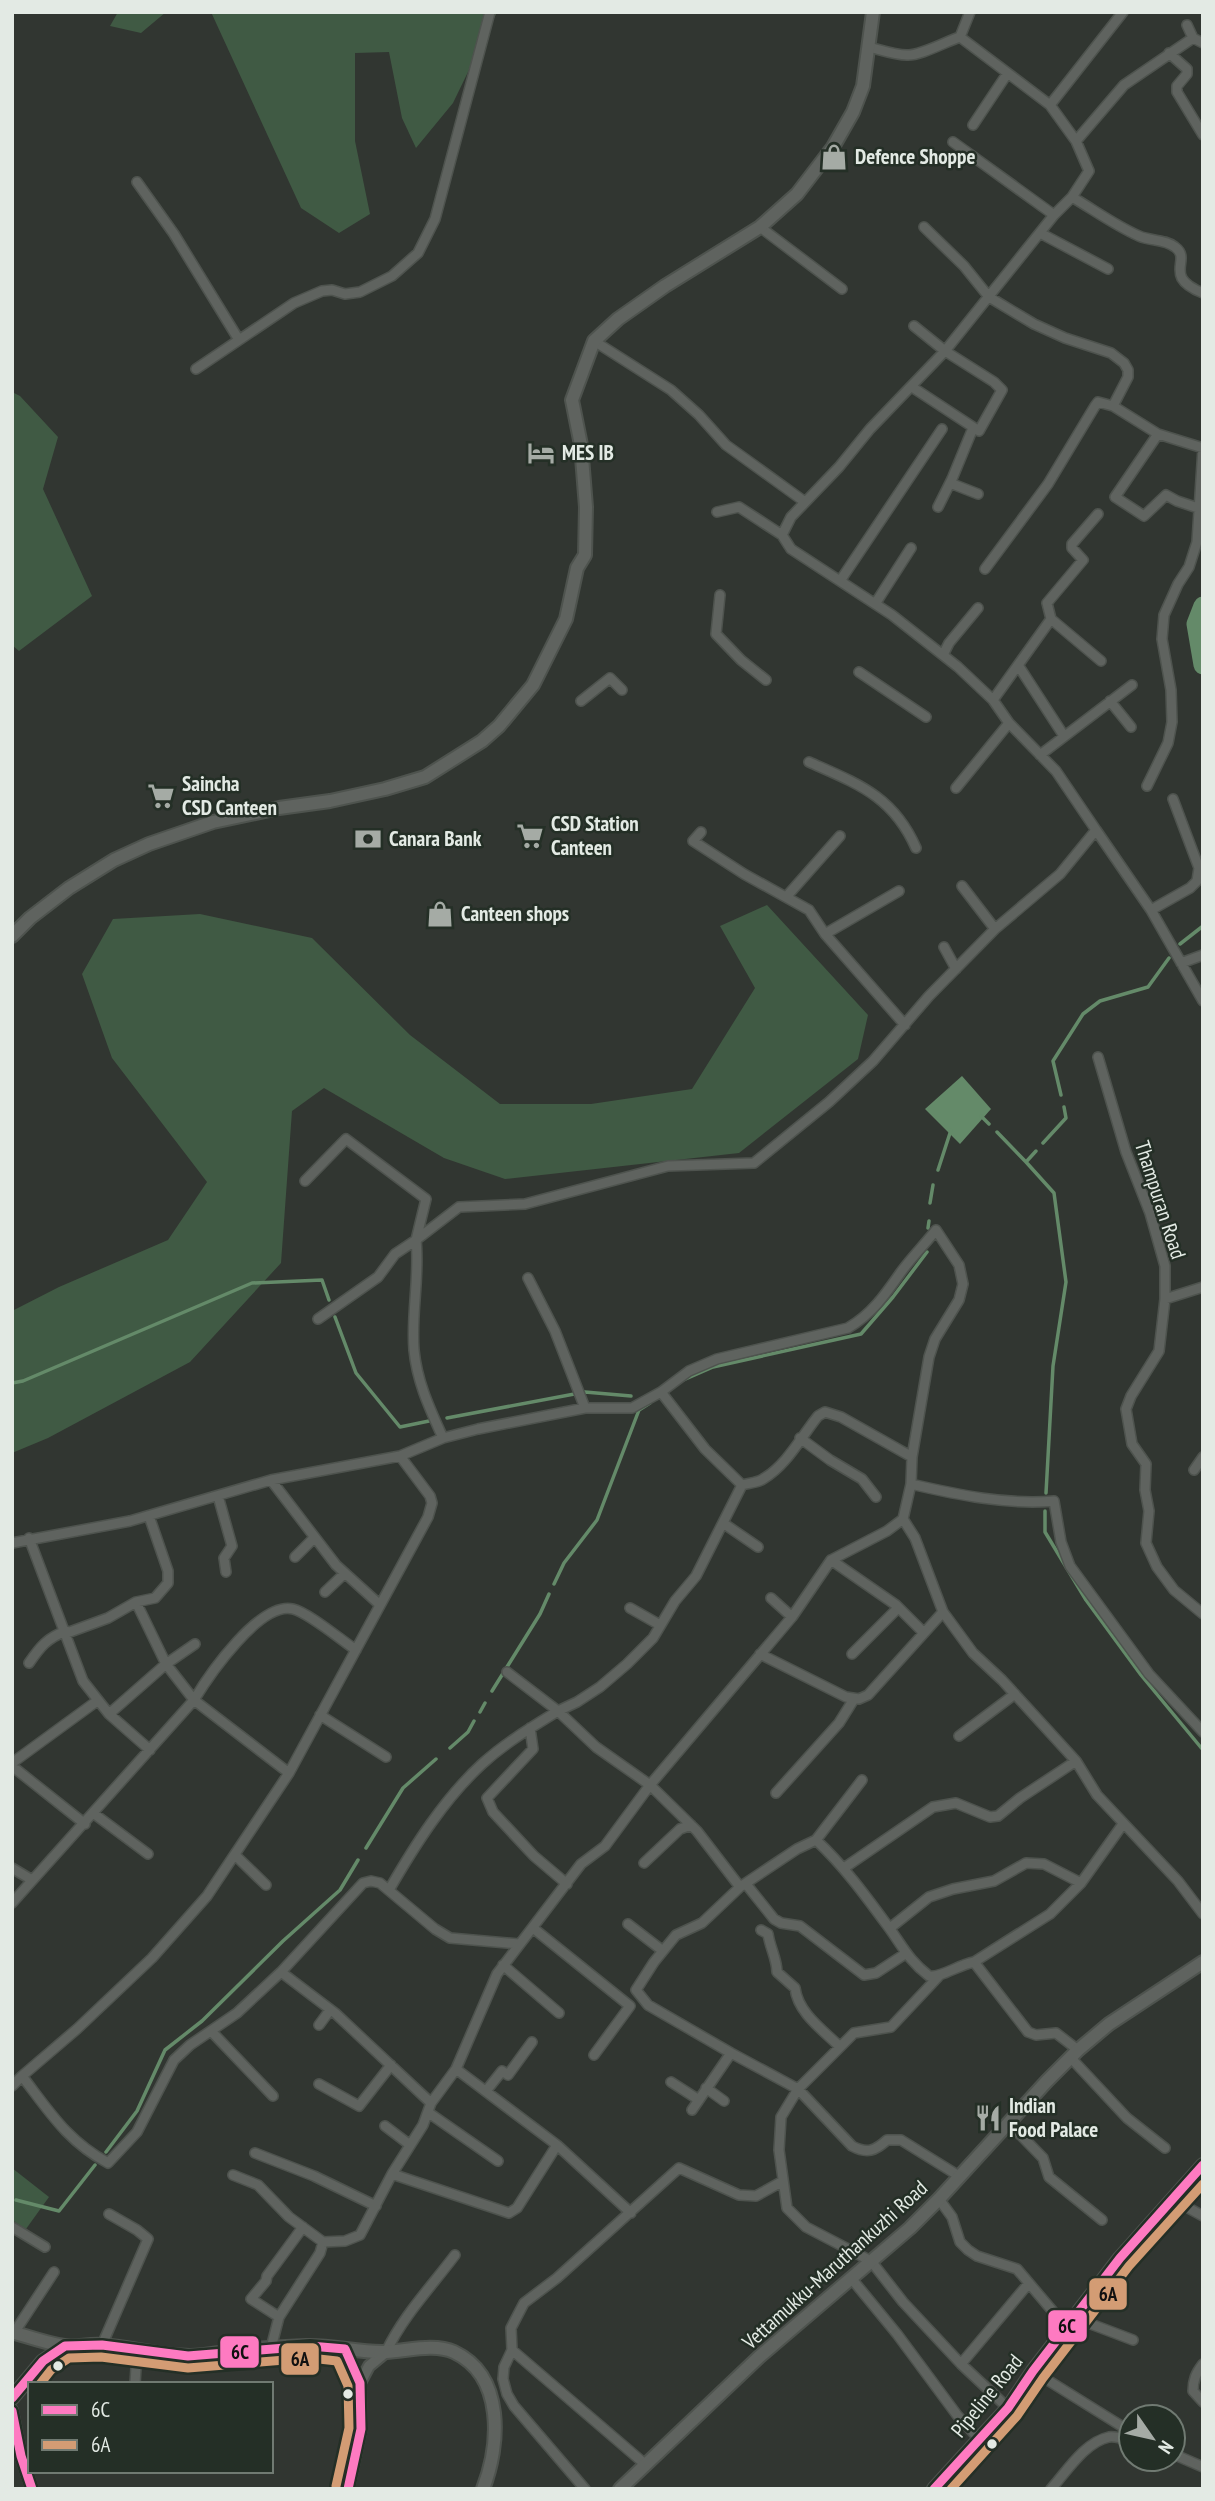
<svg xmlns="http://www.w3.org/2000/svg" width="1215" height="2501" font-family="'PT Sans Narrow',sans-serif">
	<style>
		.green { fill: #405a44 }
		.water { fill: #648a69 }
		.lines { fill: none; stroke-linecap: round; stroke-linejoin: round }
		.stream { stroke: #648a69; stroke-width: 3.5 }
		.river { stroke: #648a69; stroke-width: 19 }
		.minor-casing { stroke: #4e534e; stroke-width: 12 }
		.tertiary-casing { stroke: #4e534e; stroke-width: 14 }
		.secondary-casing { stroke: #4e534e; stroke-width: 16 }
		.minor { stroke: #5f635f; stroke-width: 9 }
		.tertiary { stroke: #5f635f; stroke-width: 10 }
		.secondary { stroke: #5f635f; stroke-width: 12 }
		.bus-1-casing { stroke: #242f26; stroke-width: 14 }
		.bus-2-casing { stroke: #242f26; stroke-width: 14 }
		.bus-1 { stroke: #fe7ac1; stroke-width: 9 }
		.bus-2 { stroke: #d39c74; stroke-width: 9 }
		.bus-dot { fill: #e3eae4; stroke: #242f26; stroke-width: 2.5 }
		.labels { text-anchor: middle; stroke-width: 5; stroke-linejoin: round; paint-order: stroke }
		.poi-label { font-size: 21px; font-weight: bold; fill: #e3eae4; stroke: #242f26; text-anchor: start }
		.street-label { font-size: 21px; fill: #e3eae4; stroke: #242f26 }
		.line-badge { stroke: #242f26; stroke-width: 2.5 }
		.pale-badge-label { font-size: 19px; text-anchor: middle; font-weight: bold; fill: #111 }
	</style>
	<rect width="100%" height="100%" fill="#313631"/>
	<path class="green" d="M118,12H166L141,33L110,26Z
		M211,12H497L453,103L416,148L402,118L389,52L355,53V141L370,214L339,233L301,208Z
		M12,392L20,396L58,437L43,489L92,596L19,651L12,645Z
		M767,905L868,1015L858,1059L739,1153L505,1179L444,1158L324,1088L292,1111L281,1263L190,1362L48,1438L12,1453V1311L59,1287L168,1240L207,1182L112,1058L82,974L113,919L200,914L312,938L410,1035L500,1104H591L692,1089L755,988L720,926Z
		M12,2168L49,2197L26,2229L12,2220Z"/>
	<path class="water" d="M962,1076L991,1109L960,1144L925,1109Z"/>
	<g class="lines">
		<path class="stream" d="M1180,944L1203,926
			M1061,1095L1053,1061L1083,1014L1100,1001L1148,987L1169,958
			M981,1116L989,1124
			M997,1132L1026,1162
			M1043,1143L1066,1118L1064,1107
			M1036,1151L1026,1162L1054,1193L1066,1282L1053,1366L1046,1493
			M938,1170L951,1130
			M930,1203L933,1185
			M928,1228L929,1221
			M335,1317L356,1373L400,1427L429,1421
			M681,1381L713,1367L861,1334L893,1297L927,1252
			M12,1383L23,1381L252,1283L322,1280L329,1300
			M447,1418L585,1392L631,1396
			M1045,1511V1532L1086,1600L1141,1675L1203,1750
			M554,1584L564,1563L597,1520L639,1410L650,1403
			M492,1691L540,1614L549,1594
			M480,1712L485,1703
			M450,1748L468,1732L474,1721
			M366,1848L403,1788L436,1759
			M106,2152L137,2111L165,2050L202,2021L283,1941L340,1890L358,1860
			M16,2200L59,2211L95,2165"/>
		<path class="river" d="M1203,606L1196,624L1203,665"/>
		<g class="minor-casing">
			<path id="minor" d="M1187,25L1193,38
				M869,47C881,50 895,55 907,55C920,56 945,42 960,37
				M1169,53L1187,69V74L1177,86V92L1203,135
				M1050,105L1123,12
				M973,125L1007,74
				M1076,141L1124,85L1193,38L1203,43
				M953,142L1054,215
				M137,182L174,234L239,340
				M1072,197C1094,210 1116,226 1139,236C1150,241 1165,239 1175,247C1193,260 1161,276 1203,293
				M760,227L842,289
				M924,227L964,266L989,297L1034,324L1065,338L1111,353L1124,363L1128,370V377L1113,406L1098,402L1095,406L1048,484L985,569
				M1040,233L1108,269
				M594,341L671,390L699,415L726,445L805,502
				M196,369L294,303L322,291L332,290L345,294L360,292L392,276L418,253L435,219L490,12
				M912,387L979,431L1002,390L994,382L945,351L914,326
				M1113,406L1158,434L1203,448L1197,542L1189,567L1178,584L1164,615L1162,639L1171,690L1172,722L1168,743L1147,786
				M1158,434L1115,497L1144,516L1166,495L1177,501L1201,509
				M950,483L978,494
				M938,507L952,479L973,428
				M717,512L739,507L782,535
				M840,581L942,429
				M720,595L716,634L741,660L766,680
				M875,604L911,548
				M1051,619L1101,661
				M943,655L949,643L978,608
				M1018,665L1064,736
				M859,672L926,717
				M993,700L1051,619L1047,603L1083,560L1072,548V544L1098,514
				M581,701L610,678L622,690
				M1110,701L1131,727
				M1040,755L1132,685
				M809,762C858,784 893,796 916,848
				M956,788L1009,723
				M1096,830L1151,910L1203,1001
				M701,832L693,841L744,874L809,910L825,934
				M962,886L995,929
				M899,891L825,934L905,1025
				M787,896L840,836
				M1151,910L1190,888L1197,881L1199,868L1173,799
				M944,947L956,969
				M1181,963L1203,955
				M1098,1057L1126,1152L1150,1213L1165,1266V1299L1159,1351L1131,1396L1126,1409L1132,1444L1146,1464L1145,1490L1149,1511L1146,1543L1157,1567L1174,1590L1203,1614
				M305,1181L346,1139L426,1199L416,1240
				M416,1240L459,1207L525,1204L668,1166L754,1163L829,1102L873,1061L929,996L995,929L1060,874L1096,830L1056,771L1009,723L993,700L958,667L892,615L791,549L782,535L791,517L839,467L870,429L945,351L1054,215L1072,197L1089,171L1076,141L1050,105L960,37L970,12
				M528,1278L555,1331L585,1408
				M1165,1299L1203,1287
				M318,1319L378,1277L395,1254L416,1240C420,1276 411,1313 414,1350C417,1382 430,1409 443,1438
				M661,1392L689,1371L717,1359L848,1328C872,1314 885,1295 901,1272C912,1257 925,1244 936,1230L959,1265L963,1284L959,1300L935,1339L929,1357L912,1457L911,1484L903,1519L887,1531L831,1560L792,1617L650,1785L697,1831L740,1887L797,1849L816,1840C843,1865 865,1895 887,1925C902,1945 908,1960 929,1976C941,1978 958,1965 974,1962L1028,2032L1036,2035L1056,2033L1078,2050
				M800,1438L830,1460L862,1479L876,1497
				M1194,1470L1203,1457
				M271,1480L336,1565L379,1604
				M911,1484C958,1495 1007,1505 1054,1501L1061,1542L1070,1566L1149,1674L1203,1732
				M742,1485C748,1483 757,1483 763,1479C787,1465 801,1437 818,1416L825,1412L841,1417L912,1457
				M218,1496L232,1546L224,1558L226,1572
				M903,1519L915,1538L943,1612L973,1653L1002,1680L1076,1761L1097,1795L1178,1881L1203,1914
				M723,1523L758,1547
				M29,1538L83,1681L109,1714L150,1750
				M12,1543L130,1521L271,1480L400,1456L443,1438L478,1429L585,1408H632L661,1392L705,1449L742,1485L696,1576L675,1601L653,1638L627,1664L600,1687L577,1702L558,1711L596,1747L650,1785L605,1846L581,1864L497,1974L456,2069L431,2103L423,2125L392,2174L360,2235L345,2241L323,2242L320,2253L279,2317L271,2348
				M295,1557L314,1538
				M831,1560L896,1605L923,1632
				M325,1592L345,1573
				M771,1598L792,1617
				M136,1602L166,1664L194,1700C209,1675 260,1601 293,1609C309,1613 341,1640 356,1650
				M630,1608L660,1625
				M67,1633L108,1618L136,1602L155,1598L168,1583V1571L149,1516
				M760,1654L846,1697L859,1699L868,1695L943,1612
				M852,1654L898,1608
				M29,1663C40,1647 47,1638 66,1631
				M109,1714L166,1664L195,1644
				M320,1715L386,1757
				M530,1728L533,1749L487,1798L493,1812L534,1856L567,1884
				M959,1736L1015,1694
				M12,1763L97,1701
				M17,1770L85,1824
				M776,1793L839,1723L854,1699
				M93,1813L148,1854
				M816,1840L862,1780
				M235,1855L266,1885
				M644,1863L680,1829L691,1825
				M12,1868L32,1880
				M844,1868L933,1807L956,1803L990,1817L998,1816L1020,1798L1076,1761
				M746,1884L774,1919L781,1923L800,1926L864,1975L876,1973L905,1954
				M740,1887L702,1923L676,1935L654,1962L636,1990L648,2005L731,2053L798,2089L852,2146C867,2154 875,2151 887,2140H901L959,2176
				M389,1890C415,1845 444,1799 482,1764C505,1743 532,1727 558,1711L507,1672
				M12,1903L194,1700L289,1773
				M628,1924L663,1951
				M533,1928L630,2006L594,2055
				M890,1928L929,1897L953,1889L994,1881L1026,1863L1044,1864L1081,1883
				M761,1930L768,1934C770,1948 777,1959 777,1972L795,1988C798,2013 823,2030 840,2047
				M974,1962L1050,1914L1081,1883L1123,1824
				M503,1965L559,2013
				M281,1972L335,2013L431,2103
				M938,1977L891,2027L854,2033L798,2089L781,2117L779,2150L787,2208L806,2227L871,2261L903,2302L961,2364L1008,2408
				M319,2025L330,2010
				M211,2031L273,2096
				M1070,2057L1127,2118L1165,2148
				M456,2069L557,2145L631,2213
				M22,2076L77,2029L152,1958L207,1896L289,1773L428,1517L432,1503L430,1496L400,1456
				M671,2082L699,2100
				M319,2084L359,2106L391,2065
				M12,2086L22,2076C49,2111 67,2141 108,2163L137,2132L174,2060L190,2045L237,2013L281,1972L363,1883L371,1881L380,1883L435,1929L450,1938L519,1944
				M706,2088L724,2101
				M486,2091L502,2071L508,2075L532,2042
				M692,2110L731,2053
				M429,2113L498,2161
				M1008,2122L1043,2158L1049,2177L1102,2220
				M385,2126L410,2145
				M255,2153L314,2176L376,2206
				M392,2174L509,2213L517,2208L557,2145
				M233,2175L258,2185L289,2217L323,2242
				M939,2199L952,2217L960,2242L968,2250L977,2256L1017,2269L1067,2328
				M1172,2199L1203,2216
				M12,2227L45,2247
				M851,2278L897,2334L957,2415L979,2439
				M279,2317L251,2299L266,2281L267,2276L303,2227
				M1075,2318L1133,2340
				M14,2333L54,2272
				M102,2345L148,2239L137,2230L109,2214
				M512,2350L646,2465
				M386,2352C403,2316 431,2287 455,2255
				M961,2364L1029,2283
				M1203,2364C1196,2373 1193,2380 1193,2391L1203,2402
				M1033,2371L1131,2432
				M135,2384L137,2351
				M1173,2454L1203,2467
				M585,2489L514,2406L507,2394L503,2379L504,2367L512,2350L511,2328L524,2303L557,2278L679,2168L739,2195L756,2196L783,2181
				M1051,2489C1067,2471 1085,2442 1109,2437C1116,2436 1124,2439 1131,2441"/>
		</g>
		<g class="tertiary-casing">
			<path id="tertiary" d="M345,2349L360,2383L361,2429L348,2489
				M360,2383L369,2366L386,2352
				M12,2410L21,2456L32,2489"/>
		</g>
		<g class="secondary-casing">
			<path id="secondary" d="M12,936L30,918L69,888L114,860L149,844L213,822L279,808L330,801L385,789L425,777L482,741L499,726L533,685L566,619L577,568L585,555L586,507L581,445L572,400L594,341L618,319L665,286L760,227L797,194L833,147L853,112L863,86L873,12
				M12,2332C29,2337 46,2343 64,2346C75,2348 88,2344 101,2345C130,2347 160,2356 190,2356C208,2356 225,2351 243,2350C264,2348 285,2347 306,2346C333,2345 359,2353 386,2352C407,2351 434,2343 454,2352C505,2376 500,2445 483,2489
				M12,2398L43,2361L65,2346
				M620,2489L759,2357L910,2228L939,2199L1047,2081L1078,2050L1109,2024L1203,1962
				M934,2489L1008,2408L1033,2371L1120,2258L1203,2165"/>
		</g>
		<use href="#minor" class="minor"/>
		<use href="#tertiary" class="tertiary"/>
		<use href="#secondary" class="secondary"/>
		<g class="bus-1-casing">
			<path id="bus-1" d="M12,2398L43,2361L65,2346L102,2345L188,2356L310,2346L345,2349L360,2383L361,2429L348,2489
				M12,2411L21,2456L32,2489
				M934,2489L1008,2408L1033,2371L1120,2258L1203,2165"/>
		</g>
		<g class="bus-2-casing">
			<path id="bus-2" d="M40,2384L51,2370L69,2358L101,2357L188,2368L310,2358L337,2361L348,2386L349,2428L336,2486
				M951,2489L1017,2416L1043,2378L1129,2266L1203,2184"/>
		</g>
		<use href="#bus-1" class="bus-1"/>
		<use href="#bus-2" class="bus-2"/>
	</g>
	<defs>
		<g id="shop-bare" transform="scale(2.1)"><path d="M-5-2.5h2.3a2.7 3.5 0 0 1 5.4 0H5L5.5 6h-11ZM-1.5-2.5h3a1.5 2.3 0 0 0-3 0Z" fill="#a5aba5" stroke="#242f26" stroke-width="2.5" paint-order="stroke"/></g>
		<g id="hotel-bare" transform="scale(2.1)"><path d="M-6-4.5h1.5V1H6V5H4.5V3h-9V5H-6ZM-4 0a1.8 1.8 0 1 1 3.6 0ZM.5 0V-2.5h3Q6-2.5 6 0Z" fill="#a5aba5" stroke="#242f26" stroke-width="2.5" paint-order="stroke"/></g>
		<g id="supermarket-bare" transform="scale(2.1)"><path d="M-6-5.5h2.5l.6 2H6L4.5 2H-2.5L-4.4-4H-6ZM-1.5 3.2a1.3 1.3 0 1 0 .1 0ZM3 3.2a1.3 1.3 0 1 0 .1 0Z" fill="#a5aba5" stroke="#242f26" stroke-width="2.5" paint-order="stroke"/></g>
		<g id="bank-bare" transform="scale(2.1)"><path d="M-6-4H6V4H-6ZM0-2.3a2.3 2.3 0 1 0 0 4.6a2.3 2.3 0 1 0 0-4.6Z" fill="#a5aba5" stroke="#242f26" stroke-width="2.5" paint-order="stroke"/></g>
		<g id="restaurant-bare" transform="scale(2.1)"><path d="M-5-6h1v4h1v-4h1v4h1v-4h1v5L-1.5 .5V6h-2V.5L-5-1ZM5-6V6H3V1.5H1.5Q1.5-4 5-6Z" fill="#a5aba5" stroke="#242f26" stroke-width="2.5" paint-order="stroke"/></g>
	</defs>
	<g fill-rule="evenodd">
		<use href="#shop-bare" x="834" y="157"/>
		<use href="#hotel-bare" x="541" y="453"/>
		<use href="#supermarket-bare" x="161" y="796"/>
		<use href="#supermarket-bare" x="530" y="836"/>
		<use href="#bank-bare" x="368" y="839"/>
		<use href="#shop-bare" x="440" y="914"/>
		<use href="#restaurant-bare" x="988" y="2118"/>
	</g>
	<g class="bus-dot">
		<circle cx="58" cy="2366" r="6"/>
		<circle cx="348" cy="2394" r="6"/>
		<circle cx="992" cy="2444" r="6"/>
	</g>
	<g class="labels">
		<g class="poi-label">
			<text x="855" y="164">Defence Shoppe</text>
			<text x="562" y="460">MES IB</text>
			<text x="182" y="791">Saincha<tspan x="182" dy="24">CSD Canteen</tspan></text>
			<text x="551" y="831">CSD Station<tspan x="551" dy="24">Canteen</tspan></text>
			<text x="389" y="846">Canara Bank</text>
			<text x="461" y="921">Canteen shops</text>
			<text x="1009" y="2113">Indian<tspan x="1009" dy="24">Food Palace</tspan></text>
		</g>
		<g class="street-label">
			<text transform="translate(1160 1200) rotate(72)" y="7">Thampuran Road</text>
			<text transform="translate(835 2265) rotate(-42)" y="7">Vettamukku-Maruthankuzhi Road</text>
			<text transform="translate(987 2396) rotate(-51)" y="7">Pipeline Road</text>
		</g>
	</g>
	<g class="line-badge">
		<rect x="1088" y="2277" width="40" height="34" rx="7" fill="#d39c74"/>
		<rect x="1047" y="2309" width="41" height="34" rx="7" fill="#fe7ac1"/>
		<rect x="219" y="2335" width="41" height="34" rx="7" fill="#fe7ac1"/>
		<rect x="280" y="2342" width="40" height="34" rx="7" fill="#d39c74"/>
	</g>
	<g class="pale-badge-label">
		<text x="1108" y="2301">6A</text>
		<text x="1067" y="2333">6C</text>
		<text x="240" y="2359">6C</text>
		<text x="300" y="2366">6A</text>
	</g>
	<rect width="1215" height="2501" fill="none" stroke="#e3eae4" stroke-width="28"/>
	<rect x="28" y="2382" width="245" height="91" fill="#242f26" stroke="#707a72" stroke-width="2"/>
	<rect x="42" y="2405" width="35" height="10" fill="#fe7ac1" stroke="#707a72" stroke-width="2"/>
	<text x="91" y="2417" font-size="21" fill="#e3eae4">6C</text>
	<rect x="42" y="2440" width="35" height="10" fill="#d39c74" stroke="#707a72" stroke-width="2"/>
	<text x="91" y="2452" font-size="21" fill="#e3eae4">6A</text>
	<g transform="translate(1152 2438) rotate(124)"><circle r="33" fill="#242f26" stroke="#707a72" stroke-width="2"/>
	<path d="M0-5L12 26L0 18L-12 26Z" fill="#a5aba5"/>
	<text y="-10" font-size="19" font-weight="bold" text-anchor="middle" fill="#e3eae4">N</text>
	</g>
</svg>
